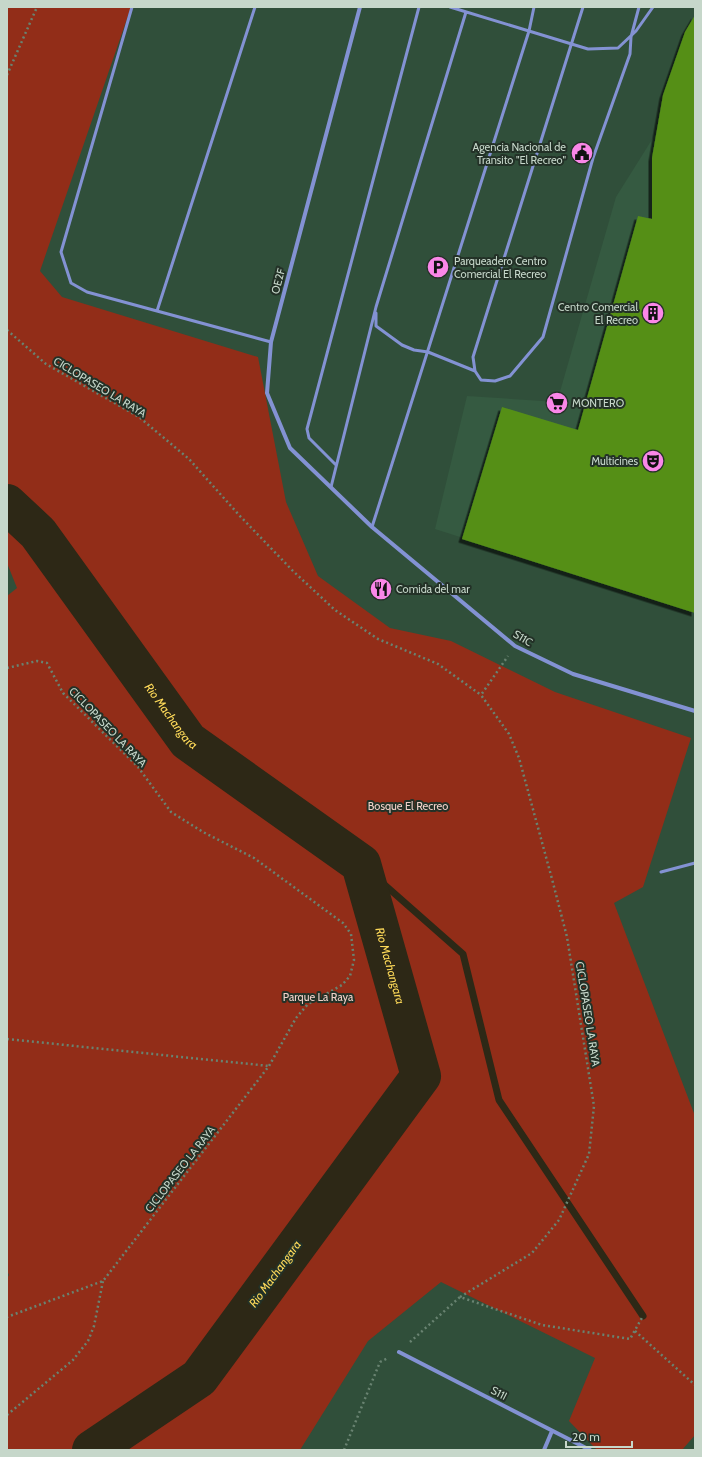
<svg xmlns="http://www.w3.org/2000/svg" width="702" height="1457" font-family="Cabin,sans-serif">
	<style>
		.built { fill: #355a41 }
		.green { fill: #922d18 }
		.lines { fill: none; stroke-linecap: round; stroke-linejoin: round }
		.stream { stroke: #2d2816; stroke-width: 7 }
		.river { stroke: #2d2816; stroke-width: 40 }
		.building { fill: #548f18; filter: url(#shadow) }
		.path { stroke: #698371; stroke-width: 2.5; stroke-dasharray: 2 3; stroke-linecap: butt }
		.lane { stroke: #8392d3; stroke-width: 3 }
		.street { stroke: #8392d3; stroke-width: 4 }
		.labels { text-anchor: middle; stroke-width: 4; stroke-linejoin: round; paint-order: stroke }
		.poi-label { font-size: 11px; fill: #c6d7ca; stroke: #233127; text-anchor: end }
		.street-label { font-size: 11px; fill: #c6d7ca; stroke: #233127 }
		.park-label { font-size: 11px; fill: #f1d1c9; stroke: #233127 }
		.water-label { font-size: 12px; font-style: italic; fill: #fdd959; stroke: #233127 }
	</style>
	<defs>
		<filter id="shadow"><feDropShadow dx="-3.5" dy="3.5" stdDeviation="0" flood-color="#0009"/></filter>
	</defs>
	<rect width="100%" height="100%" fill="#304f3a"/>
	<path class="built" d="M695,71V612L435,529L467,396L557,402L616,197Z"/>
	<path class="green" d="M7,7H131L40,271L62,297L258,357L286,502L318,576L390,628L451,641L555,692L691,738L643,887L614,903L695,1116V1435L682,1450H597L569,1421L595,1358L441,1282L368,1341L300,1450H7V1278L9,1275L7,1271V596L17,588L7,563Z"/>
	<g class="lines">
		<path class="stream" d="M361,864L463,954L499,1100L643,1316"/>
		<path class="river" id="s1" d="M7,504L38,533L188,741L361,864L421,1076L199,1378L92,1450"/>
	</g>
	<path class="building" d="M695,15V613L462,539L502,407L578,430L638,216L652,219V158L663,95L685,32Z"/>
	<g class="lines">
		<path class="path" d="M7,75L37,7
			M7,330L46,364L139,417L189,459L239,515L293,571L335,610L378,639L438,664L481,695
			M7,668L37,661L47,663L63,693L138,767L171,812L203,832L254,858L343,923L351,934L354,960L350,976L342,985L308,1004L296,1018L269,1066L103,1281L7,1317
			M7,1039L269,1066
			M460,1297L532,1253L559,1220L589,1154L594,1106L567,937L552,879L519,758L509,734L481,695L508,656
			M635,1331L695,1385
			M410,1342L460,1297L542,1325L630,1339L643,1316
			M7,1415L73,1360L88,1341L94,1326L103,1281
			M344,1450L380,1362L388,1358"/>
		<path class="lane" d="M132,7L61,252L71,283L87,292L271,342
			M450,7L588,49L618,48L636,31L653,7
			M583,7L473,357L475,371L481,380L495,381L510,376L543,337L593,158L630,54L631,37L639,7
			M157,311L255,7
			M376,313V326L402,345L414,350L428,352L475,371
			M336,465L309,438L307,429L419,7
			M331,487L376,307L466,12
			M372,527L529,31L534,7
			M661,872L695,863"/>
		<path class="street" d="M360,7L271,342L267,393L290,448L372,527L515,646L573,674L695,711
			M399,1352L590,1450
			M544,1450L552,1431"/>
	</g>
	<defs>
		<g id="civic-disc" transform="scale(1.15)"><circle r="9.5" fill="#fa87e8" stroke="#233127"/><path d="M-.6-6.5H3V-4.5H.6V-3L4-1V1h2V6H-6V1h2V-1L-.6-3ZM-1.2 2.5V6h2.4V2.5Z" fill="#111"/></g>
		<g id="parking-disc" transform="scale(1.15)"><circle r="9.5" fill="#fa87e8" stroke="#233127"/><path d="M-3.5-5.5H1a3.5 3.5 0 0 1 0 7H-1V5.5H-3.5ZM-1-3.4V-.6H.8a1.4 1.4 0 0 0 0-2.8Z" fill="#111"/></g>
		<g id="building-disc" transform="scale(1.15)"><circle r="9.5" fill="#fa87e8" stroke="#233127"/><path d="M-4-6H4V6H1V3H-1V6H-4ZM-2.5-4.3h1.7v1.8h-1.7ZM.8-4.3h1.7v1.8H.8ZM-2.5-1h1.7V.8h-1.7ZM.8-1h1.7V.8H.8Z" fill="#111"/></g>
		<g id="supermarket-disc" transform="scale(1.15)"><circle r="9.5" fill="#fa87e8" stroke="#233127"/><path d="M-6-5.5h2.5l.6 2H6L4.5 2H-2.5L-4.4-4H-6ZM-1.5 3.2a1.3 1.3 0 1 0 .1 0ZM3 3.2a1.3 1.3 0 1 0 .1 0Z" fill="#111"/></g>
		<g id="theatre-disc" transform="scale(1.15)"><circle r="9.5" fill="#fa87e8" stroke="#233127"/><path d="M-5-5.5Q0-4 5-5.5V0Q5 5 0 6Q-5 5-5 0ZM-3.3-2.5H-1v1.5H-3.3ZM1-2.5H3.3v1.5H1ZM-2.8 1Q0 5.5 2.8 1Z" fill="#111"/></g>
		<g id="restaurant-disc" transform="scale(1.15)"><circle r="9.5" fill="#fa87e8" stroke="#233127"/><path d="M-5-6h1v4h1v-4h1v4h1v-4h1v5L-1.5 .5V6h-2V.5L-5-1ZM5-6V6H3V1.5H1.5Q1.5-4 5-6Z" fill="#111"/></g>
	</defs>
	<g fill-rule="evenodd">
		<use href="#civic-disc" x="582" y="153"/>
		<use href="#parking-disc" x="438" y="267"/>
		<use href="#building-disc" x="653" y="313"/>
		<use href="#supermarket-disc" x="557" y="403"/>
		<use href="#theatre-disc" x="653" y="461"/>
		<use href="#restaurant-disc" x="381" y="589"/>
	</g>
	<g class="labels">
		<g class="poi-label">
			<text x="566" y="151">Agencia Nacional de<tspan x="566" dy="13">Transito "El Recreo"</tspan></text>
			<text x="454" y="265" text-anchor="start">Parqueadero Centro<tspan x="454" dy="13">Comercial El Recreo</tspan></text>
			<text x="638" y="311">Centro Comercial<tspan x="638" dy="13">El Recreo</tspan></text>
			<text x="572" y="407" text-anchor="start">MONTERO</text>
			<text x="638" y="465">Multicines</text>
			<text x="396" y="593" text-anchor="start">Comida del mar</text>
		</g>
		<g class="street-label">
			<text transform="translate(278 281) rotate(-75)" y="4">OE2F</text>
			<text transform="translate(100 387) rotate(31)" y="4">CICLOPASEO LA RAYA</text>
			<text transform="translate(523 638) rotate(31)" y="4">S11C</text>
			<text transform="translate(108 727) rotate(46)" y="4">CICLOPASEO LA RAYA</text>
			<text transform="translate(588 1014) rotate(81)" y="4">CICLOPASEO LA RAYA</text>
			<text transform="translate(180 1169) rotate(-52)" y="4">CICLOPASEO LA RAYA</text>
			<text transform="translate(499 1393) rotate(27)" y="4">S11I</text>
		</g>
		<g class="park-label">
			<text x="408" y="810">Bosque El Recreo</text>
			<text x="318" y="1001">Parque La Raya</text>
		</g>
		<g class="water-label">
			<text dy="4" stroke="none"><textPath href="#s1" startOffset="269">Rio Machangara</textPath></text>
			<text dy="4" stroke="none"><textPath href="#s1" startOffset="617">Rio Machangara</textPath></text>
			<text transform="translate(275 1274) rotate(-54)" y="4">Rio Machangara</text>
		</g>
	</g>
	<rect width="702" height="1457" fill="none" stroke="#c6d7ca" stroke-width="16"/>
	<path d="M566 1441v6h66v-6" fill="none" stroke="#c6d7ca" stroke-width="2"/>
	<text x="572" y="1441" font-size="12" fill="#c6d7ca" stroke="#233127" stroke-width="3" paint-order="stroke">20 m</text>
</svg>
